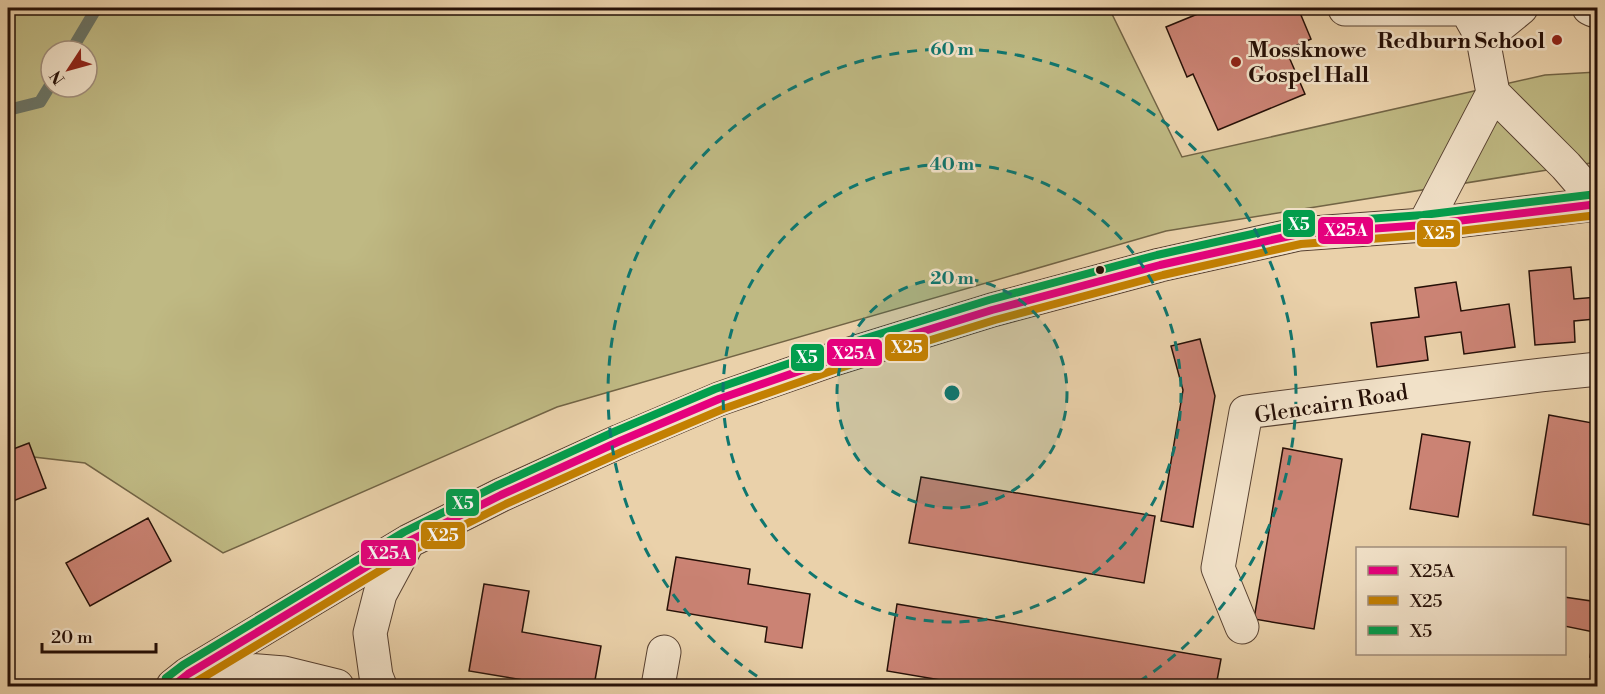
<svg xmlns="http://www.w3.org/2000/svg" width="1605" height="694" font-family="'Libre Bodoni',serif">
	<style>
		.green { fill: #bfb983; stroke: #726445; stroke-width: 1.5; fill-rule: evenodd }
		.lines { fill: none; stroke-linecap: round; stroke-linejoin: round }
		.stream { stroke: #6a7466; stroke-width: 12 }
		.building { fill: #cb8374; stroke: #261007; stroke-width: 1.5 }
		.minor-casing { stroke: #574030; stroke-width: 35 }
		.minor { stroke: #f1e1c8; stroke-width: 33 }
		.bus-1-casing { stroke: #f1e1c8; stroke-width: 12 }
		.bus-2-casing { stroke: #f1e1c8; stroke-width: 12 }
		.bus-3-casing { stroke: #f1e1c8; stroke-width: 12 }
		.bus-1 { stroke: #e5007d; stroke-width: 8 }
		.bus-2 { stroke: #c38002; stroke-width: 8 }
		.bus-3 { stroke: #029e4d; stroke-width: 8 }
		.ring { fill: none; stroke: #0f766e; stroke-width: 3; stroke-dasharray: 10 8 }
		.poi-dot { fill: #8f2418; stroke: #f1e1c8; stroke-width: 2 }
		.bus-dot { fill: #261007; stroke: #f1e1c8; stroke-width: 2 }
		.labels { text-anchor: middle; stroke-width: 5; stroke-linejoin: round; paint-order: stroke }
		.poi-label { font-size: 22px; font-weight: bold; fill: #261007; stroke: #f1e1c8; text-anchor: end }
		.street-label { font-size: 22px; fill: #261007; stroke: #f1e1c8 }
		.centre { fill: #0f766e; stroke: #f1e1c8; stroke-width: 3 }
		.ring-label { font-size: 18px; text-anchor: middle; font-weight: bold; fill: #0f766e; stroke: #f1e1c8; stroke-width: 5; stroke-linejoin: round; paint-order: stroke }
		.line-badge { stroke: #f1e1c8; stroke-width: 2 }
		.badge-label { font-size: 16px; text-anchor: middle; font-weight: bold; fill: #fff }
	</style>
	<rect width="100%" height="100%" fill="#ead1aa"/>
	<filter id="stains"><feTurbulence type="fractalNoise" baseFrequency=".00333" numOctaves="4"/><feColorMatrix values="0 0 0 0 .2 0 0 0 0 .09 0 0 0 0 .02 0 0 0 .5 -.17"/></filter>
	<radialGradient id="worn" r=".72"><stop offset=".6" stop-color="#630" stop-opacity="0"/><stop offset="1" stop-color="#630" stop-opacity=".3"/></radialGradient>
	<path class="green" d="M8,8H1109L1182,157L1545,75L1597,72V162L1166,231L557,407L223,553L85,463L8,454ZM51,51H87V87H51Z"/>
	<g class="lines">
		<path class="stream" d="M71,51L96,9L99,8
			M8,110L40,102L51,84"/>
	</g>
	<path class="building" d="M1198,8H1298L1311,39L1286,50L1305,94L1218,130L1193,74L1187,77L1166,27L1200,13Z
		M1571,267L1574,299L1598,297V340L1595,319L1574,321L1575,342L1535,345L1529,271Z
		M1456,282L1461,311L1509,304L1515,347L1464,354L1461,332L1425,337L1428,360L1377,367L1371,323L1419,317L1415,288Z
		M1200,339L1215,396L1193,527L1161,521L1183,390L1171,346Z
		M1549,415L1598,424L1597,526L1533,515Z
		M1422,434L1470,442L1458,517L1410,509Z
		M29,443L46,488L8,503V451Z
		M1283,448L1342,459L1314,629L1254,619Z
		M921,477L1155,516L1144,583L909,543Z
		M148,518L171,561L90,606L66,563Z
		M676,557L750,569L748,584L810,594L802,648L765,642L767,627L667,610Z
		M484,584L529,591L522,632L601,646L594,686H560L469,671Z
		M1564,597L1598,602V658L1590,657L1594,632L1564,626Z
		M897,604L1221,659L1216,686H976L887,671Z"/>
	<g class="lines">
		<g class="minor-casing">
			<path id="minor" d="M1589,8L1593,10H1598
				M1345,9H1466L1483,39L1493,93L1424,225
				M1483,39L1521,8
				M1493,93L1566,166L1598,203
				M1242,627L1218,568L1246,412L1541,375L1598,369
				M196,674L234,669L284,673L337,686
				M173,686L188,674L409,541L501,495L620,441L719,399L834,359L992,310L1160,265L1299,234L1424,225L1598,204
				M380,686L376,676L370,633L380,594L408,542
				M658,686L664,652"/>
		</g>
		<use href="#minor" class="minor"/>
		<g class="bus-1-casing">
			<path id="bus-1" d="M173,686L188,674L409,541L501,495L620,441L719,399L834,359L992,310L1160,265L1299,234L1424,225L1598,204"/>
		</g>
		<g class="bus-2-casing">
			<path id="bus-2" d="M189,686L414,550L506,504L624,451L723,409L837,369L995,320L1163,275L1301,244L1425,235L1598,215"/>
		</g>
		<g class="bus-3-casing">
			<path id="bus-3" d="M166,678L183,665L404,532L496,486L616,431L715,389L831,349L989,300L1157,255L1297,224L1423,215L1597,194"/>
		</g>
		<use href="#bus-1" class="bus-1"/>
		<use href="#bus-2" class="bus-2"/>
		<use href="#bus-3" class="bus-3"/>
	</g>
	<circle cx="952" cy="393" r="115" fill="#0f766e" fill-opacity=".12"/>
	<g class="ring">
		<circle cx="952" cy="393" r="115"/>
		<circle cx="952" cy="393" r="229"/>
		<path d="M772 686A344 344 0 1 1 1132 686"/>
	</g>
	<g class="poi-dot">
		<circle cx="1557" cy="40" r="6"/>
		<circle cx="1236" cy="62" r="6"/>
	</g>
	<circle class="bus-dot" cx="1100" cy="270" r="5"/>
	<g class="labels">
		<g class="poi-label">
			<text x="1545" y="48">Redburn School</text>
			<text x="1248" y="57" text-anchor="start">Mossknowe<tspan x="1248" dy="25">Gospel Hall</tspan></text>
		</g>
		<g class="street-label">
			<text transform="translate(1331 403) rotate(-9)" y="8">Glencairn Road</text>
		</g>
	</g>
	<circle cx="952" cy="393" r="9" class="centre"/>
	<g class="ring-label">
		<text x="952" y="55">60 m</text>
		<text x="952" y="170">40 m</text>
		<text x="952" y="284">20 m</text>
	</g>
	<g class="line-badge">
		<rect x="1282" y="209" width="34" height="29" rx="6" fill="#029e4d"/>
		<rect x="1317" y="216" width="57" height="29" rx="6" fill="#e5007d"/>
		<rect x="1416" y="219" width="45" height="29" rx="6" fill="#c38002"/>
		<rect x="884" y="333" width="45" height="29" rx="6" fill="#c38002"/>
		<rect x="826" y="338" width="57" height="29" rx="6" fill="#e5007d"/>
		<rect x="790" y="343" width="35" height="29" rx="6" fill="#029e4d"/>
		<rect x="445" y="488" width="35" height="29" rx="6" fill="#029e4d"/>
		<rect x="420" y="521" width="46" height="29" rx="6" fill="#c38002"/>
		<rect x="360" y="539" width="57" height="28" rx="6" fill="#e5007d"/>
	</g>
	<g class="badge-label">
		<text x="1299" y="230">X5</text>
		<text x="1346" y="236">X25A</text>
		<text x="1439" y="239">X25</text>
		<text x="907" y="353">X25</text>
		<text x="854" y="359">X25A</text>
		<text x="807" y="363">X5</text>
		<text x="463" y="509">X5</text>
		<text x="443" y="541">X25</text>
		<text x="389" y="559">X25A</text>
	</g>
	<rect width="1605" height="694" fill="none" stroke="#ead1aa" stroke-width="30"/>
	<rect x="9" y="9" width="1587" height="676" fill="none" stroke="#261007" stroke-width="3"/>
	<rect x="15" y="15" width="1575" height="664" fill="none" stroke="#261007" stroke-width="1.5"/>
	<rect x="1356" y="547" width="210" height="108" fill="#f1e1c8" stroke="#a08d7b" stroke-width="1.5"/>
	<rect x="1368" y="566" width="30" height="9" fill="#e5007d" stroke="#a08d7b" stroke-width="1.5"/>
	<text x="1410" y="577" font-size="18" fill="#261007">X25A</text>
	<rect x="1368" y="596" width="30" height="9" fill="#c38002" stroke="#a08d7b" stroke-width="1.5"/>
	<text x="1410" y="607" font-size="18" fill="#261007">X25</text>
	<rect x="1368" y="626" width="30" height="9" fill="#029e4d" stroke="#a08d7b" stroke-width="1.5"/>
	<text x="1410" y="637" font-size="18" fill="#261007">X5</text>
	<g transform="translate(69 69) rotate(234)"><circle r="28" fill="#f1e1c8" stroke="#a08d7b" stroke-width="1.5"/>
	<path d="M0-4.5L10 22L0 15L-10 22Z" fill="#8f2418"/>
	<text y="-9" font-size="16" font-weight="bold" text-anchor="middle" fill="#261007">N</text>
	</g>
	<path d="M42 643v9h114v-9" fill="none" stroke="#261007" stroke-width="3"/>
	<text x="51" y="643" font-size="18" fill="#261007" stroke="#f1e1c8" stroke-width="4.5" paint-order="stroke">20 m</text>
	<rect width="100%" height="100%" filter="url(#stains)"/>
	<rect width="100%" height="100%" fill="url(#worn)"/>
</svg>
